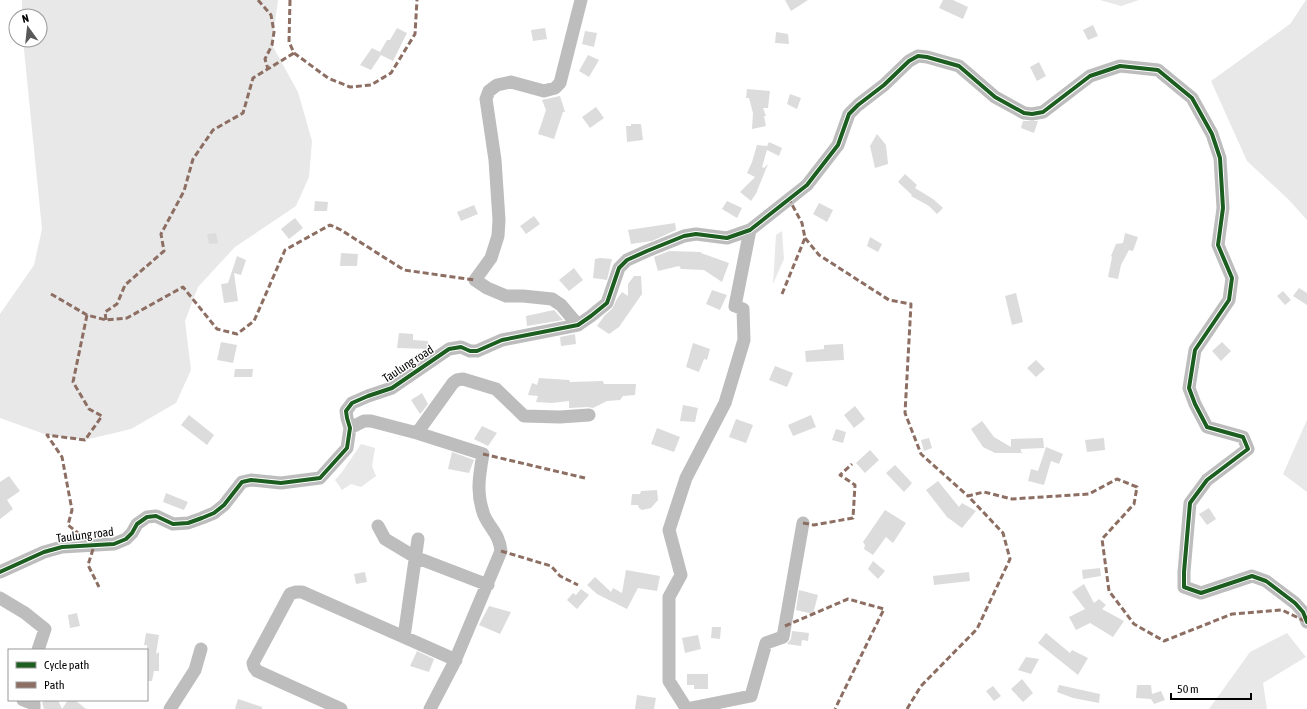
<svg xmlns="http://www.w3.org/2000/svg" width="1307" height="709" font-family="'Asap Condensed',sans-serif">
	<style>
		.green { fill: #e8e8e8 }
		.building { fill: #dcdcdc }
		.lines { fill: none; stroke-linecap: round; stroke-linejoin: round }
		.minor { stroke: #bdbdbd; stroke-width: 13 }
		.quiet { stroke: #8d6e63; stroke-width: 3; stroke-dasharray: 6 3; stroke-linecap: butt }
		.cycleway-casing { stroke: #fff; stroke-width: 6 }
		.cycleway { stroke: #1b5e20; stroke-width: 4 }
		.labels { text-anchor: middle; stroke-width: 3; stroke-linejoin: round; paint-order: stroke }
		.street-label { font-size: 12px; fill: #000; stroke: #fff }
	</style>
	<rect width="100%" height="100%" fill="#fff"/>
	<path class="green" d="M22,0H278L272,45L298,92L312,141L309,177L296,206L235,247L198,287L185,321L191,370L176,403L131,429L85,440L47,435L0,418V314L34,265L42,229L23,40H40V16H22Z
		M1100,0H1139L1121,6Z
		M1306,0H1307V220L1289,200L1247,161L1211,81L1290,24Z
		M782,231L784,259L773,284L776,235Z
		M1307,420V492L1283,474Z
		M361,444L375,448L372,466L376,476L361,487L351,484L342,490L335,480L342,472Z
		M1287,633L1306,657L1263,683L1267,709H1209L1250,652Z"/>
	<path class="building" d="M785,0H808L791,11Z
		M943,0H953L968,7L963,19L939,8Z
		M1093,25L1098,36L1088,40L1083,30Z
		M397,28L407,33L393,61L381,55L371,70L360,65L372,48L380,52L387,40H390Z
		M545,28L547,39L533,41L531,30Z
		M585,31L597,33L594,47L582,44Z
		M776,32L788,34L789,44L775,43Z
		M588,55L599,60L589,77L579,71Z
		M1039,62L1046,76L1037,81L1030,67Z
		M747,89L770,91L768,108H763L766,116H764L766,126L752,129L753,113L749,98H746Z
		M790,94L801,98L797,109L787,104Z
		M560,96L565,112H563L554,139L538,134L546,110L542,100Z
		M596,107L604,118L590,128L582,117Z
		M1023,121H1038L1034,133L1021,128Z
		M631,124H641L643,140L627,142L626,126H631Z
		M877,134L886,145L888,164L875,168L870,146Z
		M769,142L782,148L779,156L767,150L762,167L764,168L768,164L757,191V192L751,201L740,192L755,177L747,173L752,162L757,145L767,146Z
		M905,174L917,185L915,188L933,199L943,208L937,214L929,206L911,196L912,195L898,182Z
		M315,201L328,202L327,211H314Z
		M727,201L742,208L737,218L722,209Z
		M819,203L833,210L827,222L813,214Z
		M474,205L478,214L461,221L457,212Z
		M534,216L540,224L526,234L520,226Z
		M295,218L303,228L289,239L281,229Z
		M675,223L676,230L652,241L631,244L628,230Z
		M216,233L218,243L209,244L207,234Z
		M1125,233L1138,237L1133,251L1129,250L1121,265L1118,279L1108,277L1112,257L1111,256L1116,244L1123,243Z
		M870,237L882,244L878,252L867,246Z
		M669,251L701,252V253L729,263L722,282L704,270L681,269L679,266L658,271L654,257Z
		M341,253L358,254L357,266H340Z
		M237,256L246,260L241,275L234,273L238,301L224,303L221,284L228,283Z
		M600,258L612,259L607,280L593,278L595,259Z
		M574,268L583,280L569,291L559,280Z
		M634,276H641L642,294L619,327L609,334L597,326L605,315L612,309L617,299L622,292L628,296V284Z
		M1299,288L1307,293V305L1293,296Z
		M712,290L727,295L720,310L706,304Z
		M1283,291L1291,300L1285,305L1277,296Z
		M1016,293L1023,322L1012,325L1005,296Z
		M554,310L563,320L527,326L526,316Z
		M399,333L413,334V340L428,341V349L397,348Z
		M575,334L576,344L561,346L560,337Z
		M221,342L237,345L233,363L217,360Z
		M1222,342L1231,351L1221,361L1212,351Z
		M693,343L710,349L707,360L704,359L699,372L686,367Z
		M843,344L844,360L806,362L805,351L824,349V345Z
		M1036,360L1045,369L1036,377L1027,368Z
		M775,366L793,373L787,387L769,380Z
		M235,369H253L252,377H234Z
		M539,378L569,380L570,382L603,381L604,384H636L635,395L623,396L620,400L607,401L593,408L588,407L569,408V401L552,403L536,402L538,396L528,395L532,383L537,385Z
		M422,393L428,404L422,412L420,414L411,400Z
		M683,405L698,408L695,422L680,421Z
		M855,406L865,419L854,428L844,415Z
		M189,415L214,435L207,445L181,425Z
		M811,415L816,427L793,436L788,425Z
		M736,419L753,425L746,443L729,437Z
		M982,421L994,437L1011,447V439L1043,438L1044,448L1021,449V452L1023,453H995L983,447L971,429Z
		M482,426L497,433L488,446L474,439Z
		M657,428L680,437L674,452L651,444Z
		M836,429L846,432L843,443L832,440Z
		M929,438L932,448L924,451L921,440Z
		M1104,438L1105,450L1087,452L1085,440Z
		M1046,447L1063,454L1059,464L1051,461L1044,485L1028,481L1031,469L1038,471Z
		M870,450L879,460L865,473L856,463Z
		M452,452L474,460L469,473L448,469Z
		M895,465L912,483L904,492L886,473Z
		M9,476L20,491L7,500L13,509L0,519V482Z
		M938,481L959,507L962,503L976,511L962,528L947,517L926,490Z
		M657,490L658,500L651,508L642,510L639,508L638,505H631L632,494H640L641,491Z
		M166,493L188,502L184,510L163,502Z
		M1209,508L1216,519L1207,525L1199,514Z
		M885,510L906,523L893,543L886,537L873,555L864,549L865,545L863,542Z
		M873,561L885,571L878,579L868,569Z
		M1100,568L1101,576L1083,579L1082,570Z
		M626,570L660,576L657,591L638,588L627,609L597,594L587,585L595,577L611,592L613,588L622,593Z
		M365,572L367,582L356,584L354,574Z
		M969,572L970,581L934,585L933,576Z
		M1084,584L1094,603L1099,599L1106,605L1102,609L1124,621L1113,637L1090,623L1076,630L1069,617L1085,609L1072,592Z
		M581,589L589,595L577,609L567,600L573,593L576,595Z
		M799,590L818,595L813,614L796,610Z
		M489,606L511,612L500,634L479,625Z
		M77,613L80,626L70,628L68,615Z
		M712,627H721L720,639L711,638Z
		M792,631L809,633L808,641L802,640L801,646L787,644L791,639Z
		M146,633L159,635L156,654L159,652V671H154L152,681H147V645H144Z
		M1046,633L1070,653L1072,650L1088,658L1078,675L1038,643Z
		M698,635L701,649L685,653L682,638Z
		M417,651L434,659L429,672L410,666Z
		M1026,657L1039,659L1031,674L1018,670Z
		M687,674H708V689H694V685H687Z
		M1022,679L1033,693L1023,702L1011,689Z
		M1059,685L1100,694L1099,703L1073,698L1057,692Z
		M1137,685H1151L1152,694L1161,691L1165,700L1154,704L1151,699L1136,698Z
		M993,686L1001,696L994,701L986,691Z
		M637,695L656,698L654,709H635Z
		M238,699L262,707V709H235Z
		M47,700H58L62,709L68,700H75L86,709H44L42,702Z"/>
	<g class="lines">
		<path class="minor" d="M578,325L561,305L552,299L523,296H506L487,288L475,280L491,258L498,236L499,220L495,160L486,99L489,91L497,85L511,82L544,91L555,88L560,83L581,0
			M350,428L364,421H371L417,433L483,454C479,477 476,493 484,515C490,529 499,533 501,551L454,663L430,709
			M417,433L453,383L457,380L463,379L496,389L524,416L560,417L589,415
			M378,526L385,539L415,557L488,585
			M0,572L44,552L62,547L114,544L126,539L132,533L137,524L147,517L156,516L173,524L188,523L202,518L214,513L224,505L242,482L251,480L281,483L320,478L347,448L350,428L347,418L346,411L352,403L368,396L392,388L449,349L461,347L470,351H477L502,340L578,325L591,316L607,303L619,268L627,260L647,251L684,236L696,234L727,238L750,230L807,185L838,145L849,114L858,105L884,85L909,61L918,56L927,57L959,66L995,97L1024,113L1032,114L1043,112L1090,76L1120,66L1158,70L1192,98L1212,134L1220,158L1223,208L1218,245L1232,278L1229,300L1195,350L1189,388L1195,404L1207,427L1243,437L1248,449L1207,480L1190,503L1184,572V587L1201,593L1252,576L1266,581L1295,603L1303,612L1307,622
			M0,598L25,613L45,629L38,650
			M404,637L418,539
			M23,700L34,704V709
			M686,708L669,681V597L681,575L669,530L686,478L725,403L744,340L743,309L735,306L750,230
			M170,709L195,670L201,649
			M341,709L257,671L254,667L253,663L290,594L296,592H302L456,660
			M686,709L751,696L766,643L783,637L803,523"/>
		<path class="quiet" d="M258,0L271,15L274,32L272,45L265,59L268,69
			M290,0L289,42L294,53L328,78L350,87L371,85L391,73L415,34L417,0
			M805,238L819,255L889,300L911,304L905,413L921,454L968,496
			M51,294L87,315L106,320L127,318L183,287L217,329L237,334L254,321L285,250L330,225L341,230L404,270L475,280
			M782,294L805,238L802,223L789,199
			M87,315L73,382L89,409L102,416L85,440L47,435L62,457L72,510L68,525L94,546L88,565L99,587
			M106,320L105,312L117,304L125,285L164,251L161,234L184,191L193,159L213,130L243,113L253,78L294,53
			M483,454L585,478
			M803,523L814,525L853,518L855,485L840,475L852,464
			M501,551L551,566L560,576L578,585
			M785,626L848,599L884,609L835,709
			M907,709L921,686L977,629L1010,559L1003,533L968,496L984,492L1012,499L1089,494L1117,479L1137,487L1134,504L1102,539L1109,591L1134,624L1164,641L1232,614L1282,610L1307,622"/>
		<g class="cycleway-casing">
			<path id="cycleway" d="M0,572L44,552L62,547L114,544L126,539L132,533L137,524L147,517L156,516L173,524L188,523L202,518L214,513L224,505L242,482L251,480L281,483L320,478L347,448L350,428L347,418L346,411L352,403L368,396L392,388L449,349L461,347L470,351H477L502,340L578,325L591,316L607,303L619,268L627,260L647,251L684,236L696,234L727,238L750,230L807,185L838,145L849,114L858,105L884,85L909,61L918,56L927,57L959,66L995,97L1024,113L1032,114L1043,112L1090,76L1120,66L1158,70L1192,98L1212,134L1220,158L1223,208L1218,245L1232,278L1229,300L1195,350L1189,388L1195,404L1207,427L1243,437L1248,449L1207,480L1190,503L1184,572V587L1201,593L1252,576L1266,581L1295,603L1303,612L1307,622"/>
		</g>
		<use href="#cycleway" class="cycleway"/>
	</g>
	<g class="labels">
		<g class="street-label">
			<text transform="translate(408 364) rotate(-33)" y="4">Taulung road</text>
			<text transform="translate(85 535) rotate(-7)" y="4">Taulung road</text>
		</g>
	</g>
	<rect x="8" y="649" width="140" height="52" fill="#ffffff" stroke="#999999"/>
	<rect x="16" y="662" width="20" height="6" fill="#1b5e20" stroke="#999999"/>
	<text x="44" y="669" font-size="12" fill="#000000">Cycle path</text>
	<rect x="16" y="682" width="20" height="6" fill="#8d6e63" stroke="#999999"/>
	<text x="44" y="689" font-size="12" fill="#000000">Path</text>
	<g transform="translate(28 28) rotate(345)"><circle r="19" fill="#ffffff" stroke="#999999"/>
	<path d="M0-3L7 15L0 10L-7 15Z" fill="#595959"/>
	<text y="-6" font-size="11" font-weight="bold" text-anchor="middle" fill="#000000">N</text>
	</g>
	<path d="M1171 693v6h80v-6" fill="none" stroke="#000000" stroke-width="2"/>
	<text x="1177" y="693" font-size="12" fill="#000000" stroke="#ffffff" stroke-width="3" paint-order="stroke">50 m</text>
</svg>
